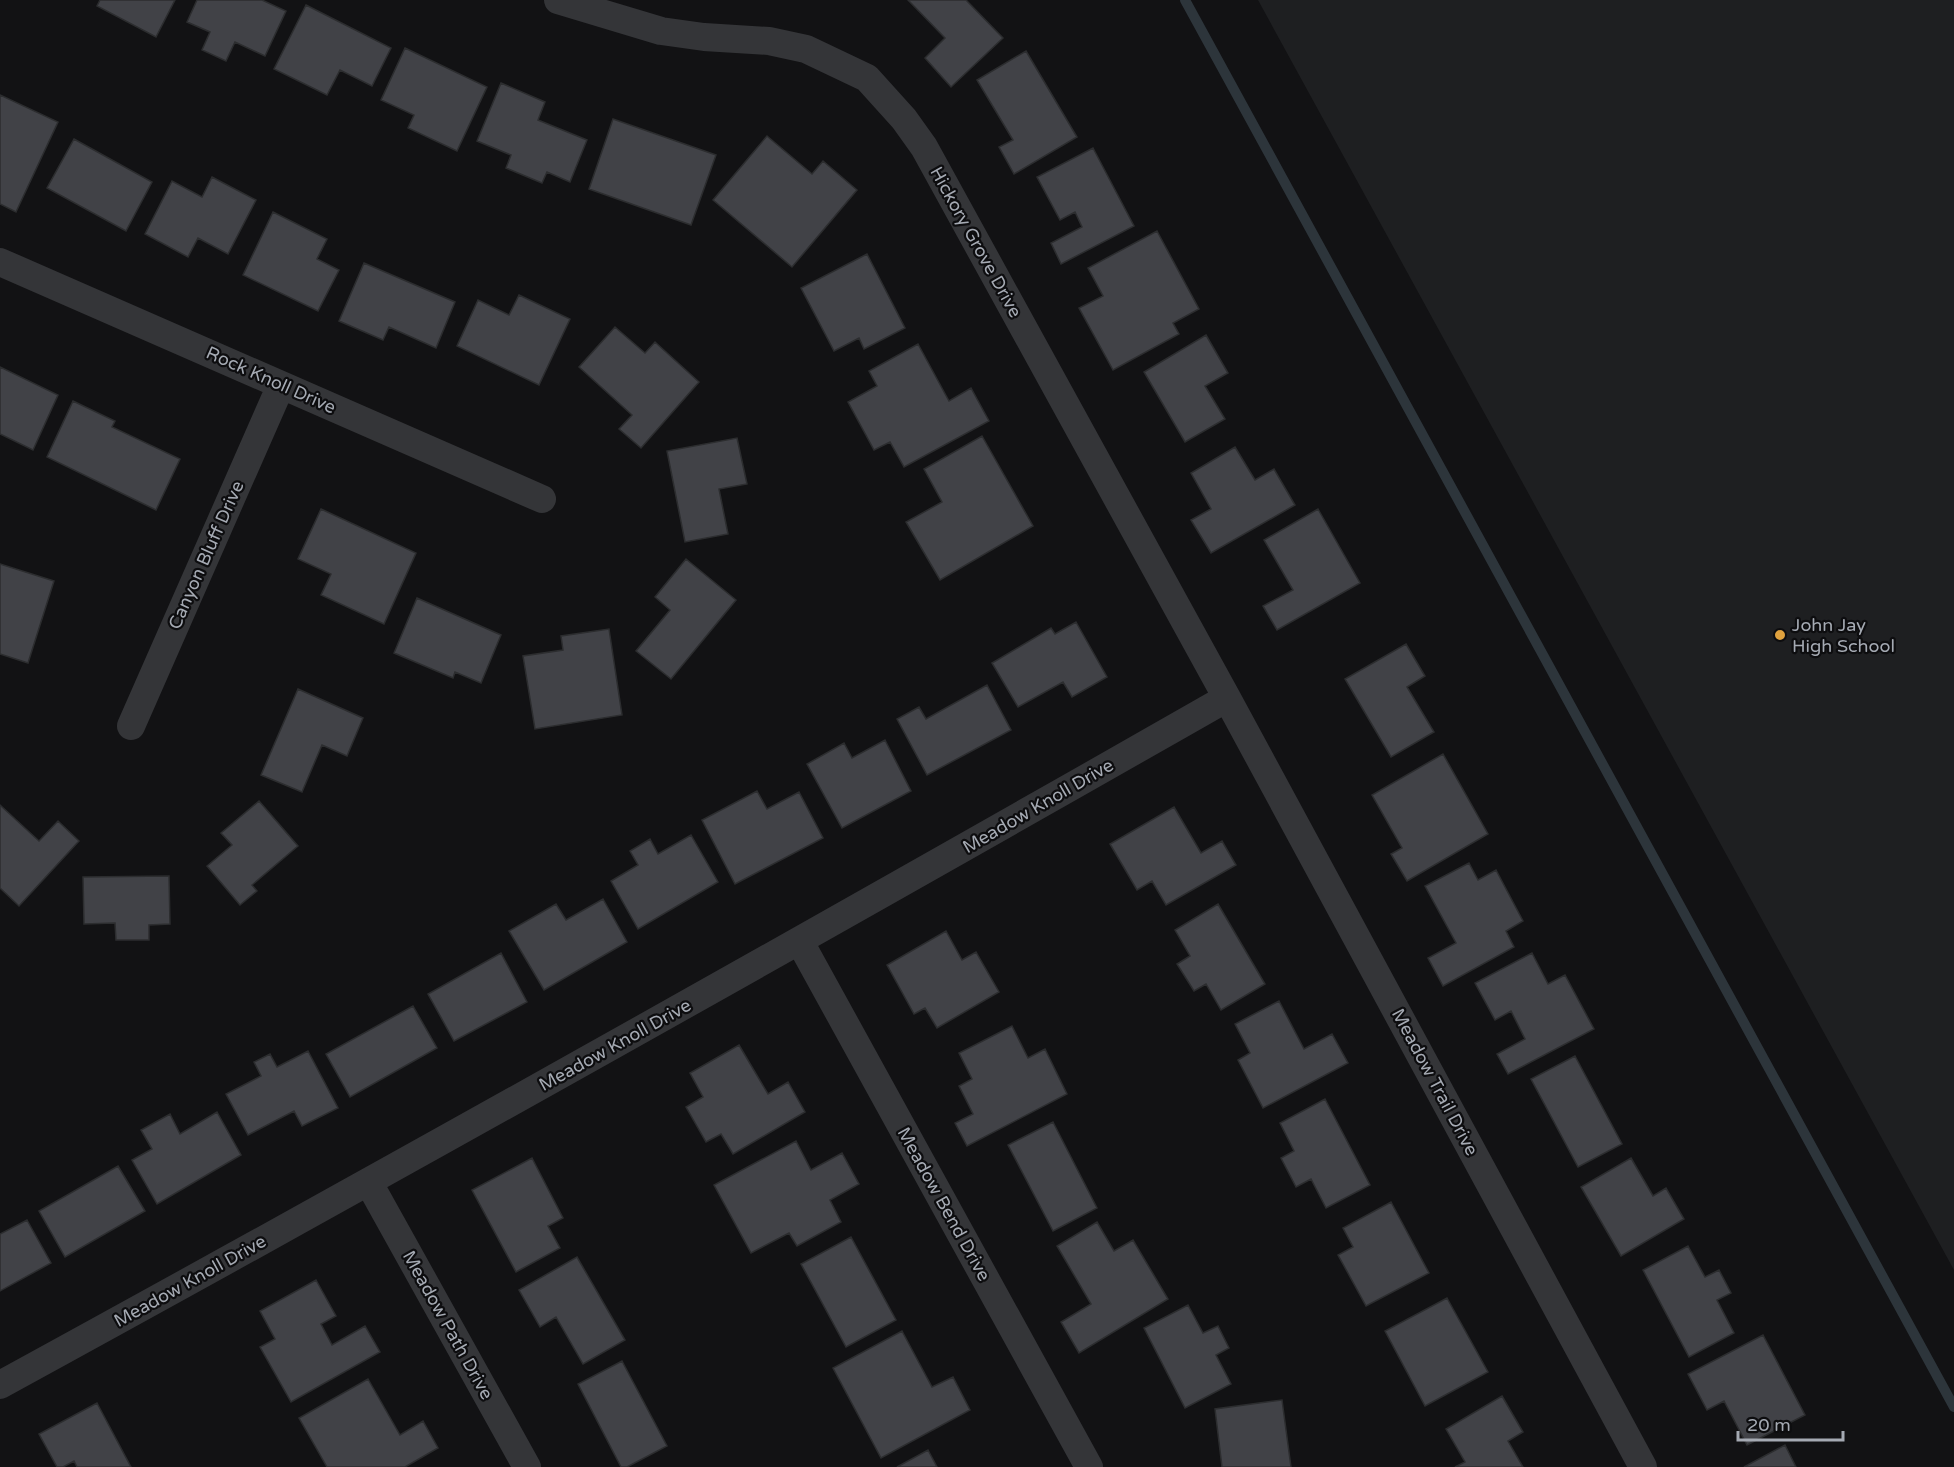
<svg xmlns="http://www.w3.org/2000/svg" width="1954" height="1467" font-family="'Varela Round',sans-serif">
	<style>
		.built { fill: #1e1f21 }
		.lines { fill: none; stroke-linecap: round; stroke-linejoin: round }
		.stream { stroke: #2d353b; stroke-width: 10 }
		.building { fill: #414247; stroke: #2c2d2f; stroke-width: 1.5 }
		.street { stroke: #343538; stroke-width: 28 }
		.poi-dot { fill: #e0a23e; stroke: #0d0d0f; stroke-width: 2 }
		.labels { text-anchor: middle; stroke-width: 4.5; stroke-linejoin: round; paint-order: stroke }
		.street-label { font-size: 18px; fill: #a5aab3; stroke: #0d0d0f }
		.poi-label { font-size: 18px; fill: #a5aab3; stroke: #0d0d0f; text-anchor: start }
	</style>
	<rect width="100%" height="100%" fill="#121214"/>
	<path class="built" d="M1258,0H1954V1270Z"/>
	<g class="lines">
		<path class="stream" d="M1185,0L1954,1407"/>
	</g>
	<path class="building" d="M100,0H175L156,37L97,6Z
		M197,0H262L286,11L265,56L235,42L226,61L202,50L210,32L187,22Z
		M908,0H966L1003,38L951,87L925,58L945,38Z
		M306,5L391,48L372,86L340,70L327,95L274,69Z
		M405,48L487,87L457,151L408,128L414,115L381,100Z
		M1026,51L1077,137L1014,174L999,147L1013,140L977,80Z
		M501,83L545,102L538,120L587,140L570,182L547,172L542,183L506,168L511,155L477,141Z
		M0,95L58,122L16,212L0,204Z
		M613,119L716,155L691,225L589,189Z
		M767,136L812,174L823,161L857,190L792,267L713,200Z
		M74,139L152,182L126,231L47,188Z
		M1093,148L1134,226L1061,264L1051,243L1082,227L1075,212L1060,220L1037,177Z
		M212,177L256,200L228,254L198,238L188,257L145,234L172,181L202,197Z
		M273,212L327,239L317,259L339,270L318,311L243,275Z
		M1157,231L1199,309L1173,323L1179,334L1113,370L1079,308L1103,296L1088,268Z
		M867,254L905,328L864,349L859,338L834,351L801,288Z
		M364,263L455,302L436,348L389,327L383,340L339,321Z
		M519,295L570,319L539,385L457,346L478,300L509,315Z
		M615,327L645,353L655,342L699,382L641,448L619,429L632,415L579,367Z
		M1206,335L1228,373L1205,386L1225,419L1185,442L1144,372Z
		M918,344L949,401L971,388L989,421L904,467L890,442L874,450L848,402L877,386L869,371Z
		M0,367L58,395L33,450L0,434Z
		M73,401L115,421L112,427L180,459L156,510L47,457Z
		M982,436L1033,526L940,580L906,522L942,502L924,469Z
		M737,438L747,484L719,489L728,534L685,542L667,451Z
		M1235,447L1255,480L1274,469L1295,505L1211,553L1191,520L1211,509L1191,473Z
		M321,509L416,553L384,624L321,595L331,574L298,559Z
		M1318,509L1360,583L1277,630L1263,606L1293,590L1264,540Z
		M686,559L736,600L671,679L636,651L670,610L655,597Z
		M0,564L54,581L28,663L0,654Z
		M417,598L501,635L481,683L455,672L453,678L394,653Z
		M1076,622L1107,677L1072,697L1063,682L1018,707L992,663L1051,628L1055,634Z
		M609,629L622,715L535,729L523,656L563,650L561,636Z
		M1406,644L1425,676L1407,687L1434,732L1391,757L1345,679Z
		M987,685L1011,730L927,775L897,719L919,707L926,719Z
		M298,689L363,718L347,756L322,745L302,792L261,775Z
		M885,740L911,791L842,828L807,764L844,743L852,758Z
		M1443,754L1488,834L1407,881L1391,854L1402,848L1372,795Z
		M757,791L767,809L799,792L823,838L735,884L702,820Z
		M259,801L298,846L252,885L257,891L240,905L207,866L232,845L221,833Z
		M0,805L39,841L58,821L79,841L19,906L0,888Z
		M1174,807L1201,853L1222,841L1236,865L1166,905L1152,881L1137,890L1110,844Z
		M691,835L718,882L638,929L611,881L638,865L630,851L650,839L658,854Z
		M1469,863L1478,880L1496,870L1523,921L1506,931L1514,947L1443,986L1428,958L1456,943L1425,886Z
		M169,876L170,924L149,925V940H116L115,923L84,924L83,877Z
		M603,899L627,942L544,990L509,931L556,904L566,920Z
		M1218,904L1265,984L1221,1010L1206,984L1194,991L1177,964L1190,956L1175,930Z
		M946,931L962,960L976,952L999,992L937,1028L925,1008L914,1014L887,965Z
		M501,953L527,1002L454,1041L428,994Z
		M1532,953L1548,984L1565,975L1594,1029L1508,1074L1497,1054L1525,1039L1511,1011L1495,1020L1475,983Z
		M1279,1001L1304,1049L1332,1034L1348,1063L1263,1108L1238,1060L1250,1053L1235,1024Z
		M413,1006L437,1048L350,1097L326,1054Z
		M1012,1026L1028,1058L1045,1049L1067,1094L967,1146L955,1123L973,1114L959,1086L972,1079L959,1053Z
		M739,1045L768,1094L788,1082L805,1112L733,1154L721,1134L706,1142L686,1107L703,1097L690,1073Z
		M308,1051L338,1108L302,1126L294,1111L248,1135L226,1094L261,1076L254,1062L270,1054L277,1067Z
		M1575,1056L1622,1144L1578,1167L1531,1079Z
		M1325,1099L1370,1185L1326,1208L1311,1179L1296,1187L1281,1158L1294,1151L1280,1123Z
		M217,1112L241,1155L157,1204L132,1160L152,1149L141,1130L170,1114L180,1134Z
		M1053,1122L1097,1208L1053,1231L1008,1145Z
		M796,1141L811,1170L842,1153L859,1184L830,1200L841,1222L797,1246L789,1233L751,1253L714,1185Z
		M532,1158L563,1218L548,1226L560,1248L516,1272L472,1190Z
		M1631,1158L1653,1196L1666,1188L1684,1219L1621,1256L1581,1187Z
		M118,1166L145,1211L65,1257L39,1211Z
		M1391,1202L1429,1273L1366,1306L1338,1255L1353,1247L1343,1228Z
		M27,1220L51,1263L0,1291V1234Z
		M1097,1222L1114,1251L1133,1240L1168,1299L1079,1353L1061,1322L1091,1304L1057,1246Z
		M851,1237L896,1320L846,1347L801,1264Z
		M1688,1246L1705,1277L1719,1270L1731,1293L1717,1300L1734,1333L1689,1357L1643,1270Z
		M577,1257L625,1340L583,1364L556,1317L540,1327L519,1290Z
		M316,1280L336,1316L321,1324L332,1345L365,1326L380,1352L291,1402L260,1347L275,1339L260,1311Z
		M1447,1298L1488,1372L1425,1406L1385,1331Z
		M1188,1305L1203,1333L1218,1326L1229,1348L1216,1355L1231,1384L1185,1408L1144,1328Z
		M902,1331L932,1387L953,1377L970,1410L881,1458L833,1368Z
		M1763,1335L1805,1415L1747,1445L1724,1401L1707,1410L1688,1374Z
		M622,1361L667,1446L627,1467H621L578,1384Z
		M368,1379L400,1435L423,1421L438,1448L405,1467H327L299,1418Z
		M1502,1396L1523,1432L1508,1441L1523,1467H1455L1465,1462L1446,1429Z
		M1282,1400L1291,1467H1222L1215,1409Z
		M97,1403L131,1467H77L74,1461L63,1467H57L39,1434Z
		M1785,1445L1796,1467H1744Z
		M928,1450L937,1467H897Z"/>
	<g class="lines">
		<path class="street" d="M558,0L661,31L704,37L769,41L806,49L867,78L904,119L924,147L1227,698L1643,1467
			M0,262L542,499
			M131,726L281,385
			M800,942L1089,1467
			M369,1183L527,1467
			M0,1385C411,1160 820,930 1227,698"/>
	</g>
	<circle class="poi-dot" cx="1780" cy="635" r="6"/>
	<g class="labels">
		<g class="street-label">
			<text transform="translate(976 242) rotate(61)" y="6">Hickory Grove Drive</text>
			<text transform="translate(271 380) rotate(24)" y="6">Rock Knoll Drive</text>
			<text transform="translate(206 555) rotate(-66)" y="6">Canyon Bluff Drive</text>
			<text transform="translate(1038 806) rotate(-30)" y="6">Meadow Knoll Drive</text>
			<text transform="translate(615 1045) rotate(-29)" y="6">Meadow Knoll Drive</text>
			<text transform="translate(1435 1082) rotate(62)" y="6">Meadow Trail Drive</text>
			<text transform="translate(944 1204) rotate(61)" y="6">Meadow Bend Drive</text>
			<text transform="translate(190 1281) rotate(-29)" y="6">Meadow Knoll Drive</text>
			<text transform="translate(448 1325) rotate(61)" y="6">Meadow Path Drive</text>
		</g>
		<g class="poi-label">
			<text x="1792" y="631">John Jay<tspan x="1792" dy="21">High School</tspan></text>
		</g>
	</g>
	<path d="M1738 1431v9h105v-9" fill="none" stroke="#a5aab3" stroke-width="3"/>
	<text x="1747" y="1431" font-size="18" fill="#a5aab3" stroke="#0d0d0f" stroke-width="4.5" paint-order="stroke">20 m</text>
</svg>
